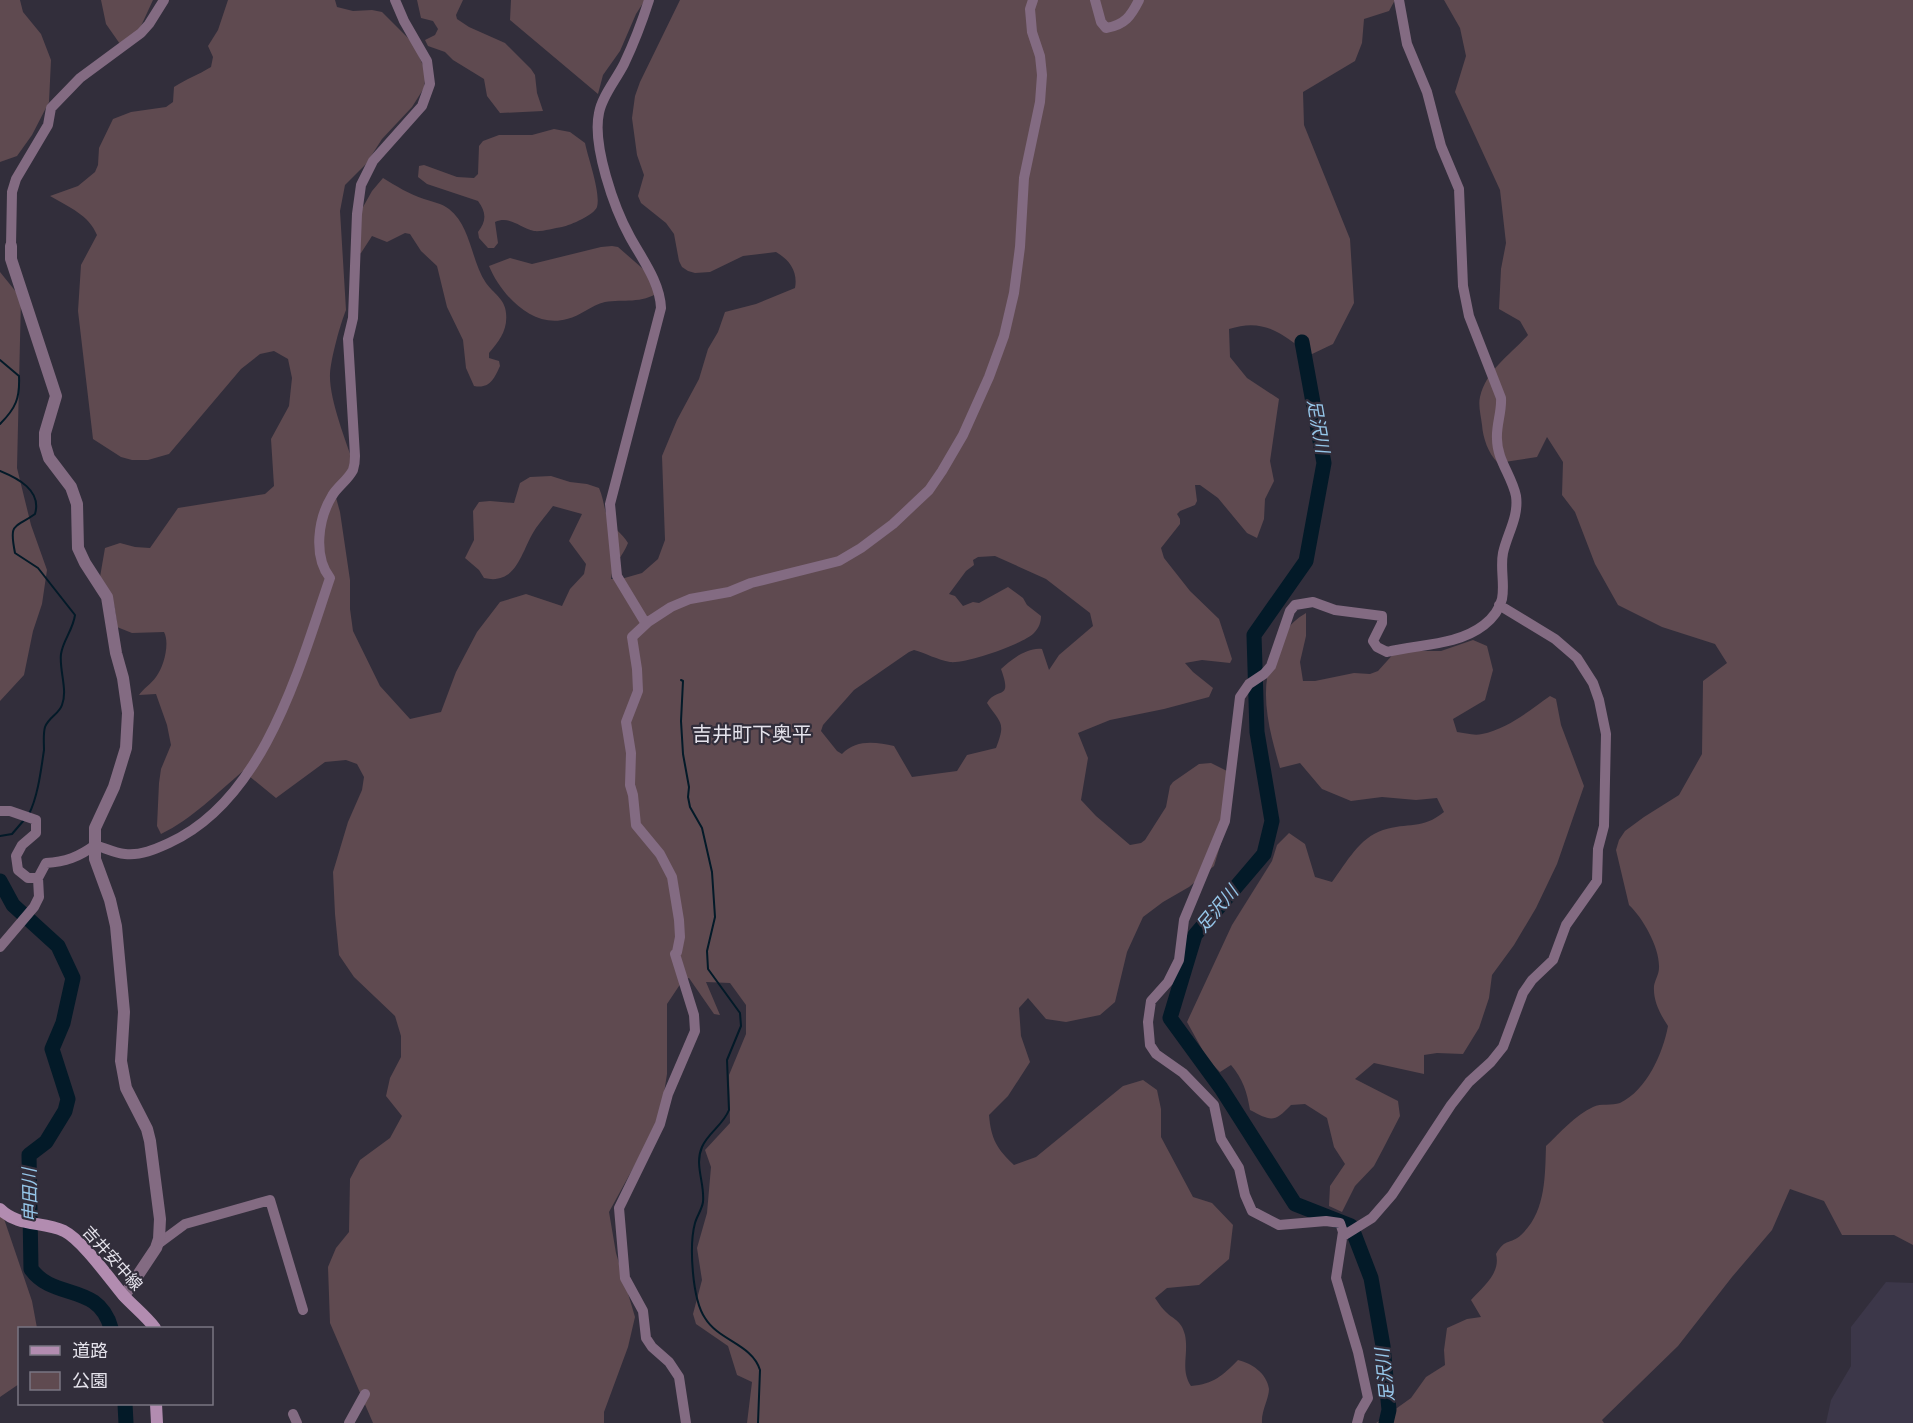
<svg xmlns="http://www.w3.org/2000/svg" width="1913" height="1423" font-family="'Source Serif 4','Noto Sans JP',serif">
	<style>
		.built { fill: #3c3749 }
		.green { fill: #5f4a50; fill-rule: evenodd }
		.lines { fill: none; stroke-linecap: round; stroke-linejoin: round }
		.stream { stroke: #031a28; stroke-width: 2 }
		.river { stroke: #031a28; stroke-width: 15 }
		.minor { stroke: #836b82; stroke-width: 10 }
		.tertiary { stroke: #836b82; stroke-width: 12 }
		.secondary { stroke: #b28cb0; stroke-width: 12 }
		.labels { text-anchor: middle; stroke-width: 4.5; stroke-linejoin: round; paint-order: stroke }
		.street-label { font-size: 16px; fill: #e5e3ec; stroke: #322e3b }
		.water-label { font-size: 18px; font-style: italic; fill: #96c7ea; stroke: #322e3b }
		.quarter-label { font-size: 20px; fill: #e5e3ec; stroke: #322e3b }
	</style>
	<rect width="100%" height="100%" fill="#322e3b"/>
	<path class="built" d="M1886,1282L1913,1283V1423H1826L1831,1400L1851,1366V1327Z"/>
	<path class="green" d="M0,0H20L23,12L41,34L51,60L49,102L32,135L17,156L0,162Z
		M101,0H153L135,39L120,44L106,24Z
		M228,0H335L337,7L353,11L372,10L382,12L413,43L426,72L424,88L412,107L382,139L366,164L345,185L340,211L346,310C340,325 331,358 330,374C329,399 346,441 354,465L335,494L340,512L350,580V609L353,631L380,686L410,719L441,712L456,672L477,632L500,602L526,594L562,606L570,589L584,574L586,564L569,541L582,514L553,506C547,514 541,521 536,528C521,550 518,586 484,578L479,570L465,558L474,540L473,511L479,502L490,501L514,503L520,483L530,477L551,476L570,482L587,484L599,488C604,499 604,511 609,521C614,529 622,533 628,543C623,556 612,565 611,579H621L642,573L658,559L665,540L662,456L677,420L699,379L708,349L718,332L725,312L756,304L795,288C798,272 790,260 776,252L743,256L710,272L695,273L688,271L682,267L679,261L674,234L666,223L641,203L638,196L644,175L637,155L632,118L635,96L640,82L680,0H1395L1389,11L1364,19L1362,43L1355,61L1303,92L1304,125L1350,239L1354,303L1333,344L1310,355C1283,335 1265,317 1229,329L1230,357L1247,378L1279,399L1270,461L1274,481L1265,499L1264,519L1257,538L1247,533L1218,498L1200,485H1195L1197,501L1195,505L1180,511L1177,514L1180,519V524L1161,548L1164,558L1190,591L1219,619L1232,659L1230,663L1202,660L1185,663L1193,672L1213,688L1209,697L1164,709L1110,720L1078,733L1088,758L1081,800L1096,816L1130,845L1141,843L1145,840L1166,807L1170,786L1173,782L1199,764L1211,763L1227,771V823L1214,866L1189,887L1163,902L1143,917L1127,952L1115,1002L1100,1015L1066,1022L1046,1019L1028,998L1019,1008L1021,1036L1030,1062L1008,1096L989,1115C991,1139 997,1149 1014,1165L1036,1157L1123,1086L1143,1080L1157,1090L1161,1109V1137L1193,1197L1212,1203L1233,1225L1229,1259L1199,1285L1167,1288L1155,1298C1158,1302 1161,1307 1164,1310C1173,1320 1181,1319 1185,1335C1189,1354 1180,1370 1191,1386C1214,1384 1222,1376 1238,1360C1251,1363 1267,1373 1269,1389C1269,1399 1261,1411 1262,1423H747L752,1382L737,1375L728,1346L696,1324L693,1314L702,1280L697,1248L707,1213L711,1167L705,1150L730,1123L729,1075L746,1034V1005L730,983L706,982L720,1015L714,1014L689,978L683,980L667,1004V1074L660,1119L609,1212L616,1253L635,1317L628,1347L604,1412V1423H373L330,1323L328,1267L336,1248L349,1232L350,1179L360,1160L390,1138L402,1116L386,1096L390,1078L401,1057V1036L395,1016L354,977L339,955L335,914L333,872L348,822L362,790L364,777L357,764L346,760L325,762L276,798L243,771C217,793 192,819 161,834L157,826L159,783L161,769L171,745L167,725L156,694L139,695C144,688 151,684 156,677C164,667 170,643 164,632L132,633L117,627C116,608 112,592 100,577L105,548L120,543L135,547L150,548L178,508L265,494L274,486L271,439L289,406L292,378L288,359L274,351L260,354L241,369L169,454L148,460H132L121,457L93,439L78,311L81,265L97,235C89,215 69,207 50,196L78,186L95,172L98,165L99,148L113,119L131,112L166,107L173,102L174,87C186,79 198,75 211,67L213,57L208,46L218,30ZM995,556L1046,579L1090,613L1093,626L1059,655L1049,670L1042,649C1027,647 1011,660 1001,669C1013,702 997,686 987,703C1001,724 1006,722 996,748L967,755L957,771L912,777L894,746C876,742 856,739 842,754L837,751L821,731L823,725L854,690L909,652L914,650C925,653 938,660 950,662C966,664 1023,644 1034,633C1039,628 1041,622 1041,616L1027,605L1023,598L1008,587L979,603L973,602L963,606L955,596L949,594L966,571L974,565L973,560L978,557Z
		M417,0H463L456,15L457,19L469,27L505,43L531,69L535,75L537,93L543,111L500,113L487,96L484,79L453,60L445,52L428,46L425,40L435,35L438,29L433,21L421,18Z
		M511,0H645L636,14L620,51L603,75L598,94L510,20Z
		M1444,0H1913V1245L1894,1235H1842L1824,1201L1790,1189L1772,1230L1732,1277L1678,1346L1602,1420L1604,1423H1376L1411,1398L1426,1377L1445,1365L1444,1350L1447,1328L1467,1319L1481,1317L1471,1300C1483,1287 1501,1273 1496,1254C1506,1237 1510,1245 1521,1235C1546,1212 1545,1176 1546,1146C1560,1133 1575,1115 1593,1107C1601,1103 1612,1106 1620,1103C1647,1090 1663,1053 1668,1026C1660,1014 1653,1001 1654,986C1655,980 1659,974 1659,968C1660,948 1643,918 1629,905L1616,850L1619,840L1625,831L1644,817L1679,795L1702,754L1703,681L1727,663L1715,644L1662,627L1618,605L1595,564L1575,512L1562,495L1563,462L1547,437L1537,457L1498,463C1488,453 1483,438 1482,425C1481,416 1478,405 1480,397C1486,370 1511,354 1528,335L1520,321L1499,309L1501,269L1506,243L1500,190L1455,92L1466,56L1460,28Z
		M554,129L570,132L585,143C588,158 601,193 597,207C594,215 571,225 562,227C554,228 542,232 534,231C520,228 510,215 495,222L498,243L494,248H488L479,238L478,232C486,222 487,213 478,201L427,184L418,177L419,166L424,165L457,177L474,178L478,174L479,146L483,141L499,135H532Z
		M383,178C396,186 409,194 424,199C433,202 441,203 449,209C471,226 471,261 486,283C493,293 505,299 506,313C508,330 499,341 489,353V358L499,361L500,366C494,379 490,389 474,386L466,368L463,340L447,307L437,266L421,251L410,234L405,233L387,242L372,236L361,253L356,255L358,216L372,191Z
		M612,246L618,247L658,282L659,292C642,304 623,299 605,302C591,305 581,316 567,319C533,329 501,295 489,266L510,258L532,264L601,247Z
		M0,272L21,298L17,468L31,525L47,570L42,604L33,631L24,675L0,701Z
		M1306,613V636L1300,662L1303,681H1315L1354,673L1370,674L1378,671L1396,651H1441L1473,640L1487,646L1493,670L1485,700L1453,719L1457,732C1465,733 1474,736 1482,734C1507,729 1529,711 1550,696L1556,699L1561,725L1584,786L1557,864L1536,908L1514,945L1492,975L1489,998L1479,1028L1463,1054L1437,1053L1424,1055V1074L1374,1063L1355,1079L1398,1101L1400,1116L1383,1149L1374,1166L1355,1186L1342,1212L1329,1206L1330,1186L1345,1164L1334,1147L1327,1118L1305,1104L1291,1105C1274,1123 1271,1121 1250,1110C1247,1092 1243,1079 1231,1065L1220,1072L1208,1060L1187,1022L1232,925L1272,861L1277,845L1289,833L1305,844L1315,877L1332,882C1347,862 1359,838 1383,830C1408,822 1422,830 1444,812L1437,798L1416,800L1382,797L1351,801L1322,789L1300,763L1280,768C1268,726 1256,683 1279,643C1288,628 1291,622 1306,613Z
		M0,1207L32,1301L37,1328H20L19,1384L0,1397Z"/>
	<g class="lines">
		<path class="stream" d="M0,360L19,376C20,398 16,408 0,424
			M0,471C17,478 42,490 35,514C14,529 9,522 15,553L38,568L75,615C73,630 63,640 61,654C59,670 68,690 62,705C59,714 49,717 45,727C43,734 44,743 44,750C41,770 38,796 29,814
			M681,680L683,681L681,721L683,754L689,787L688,797L690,807L702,828L712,872L715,917L707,951L708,969L740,1013L741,1026L727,1060L729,1110C723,1125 708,1133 702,1147C694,1165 705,1183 703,1202C702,1209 697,1216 695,1223C689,1245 692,1299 705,1318C719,1341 752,1344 760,1370L758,1423
			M0,836L12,834L24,820"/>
		<path class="river" d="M1302,342L1324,463L1306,561L1254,635L1257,732L1272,821L1264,854L1195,935L1170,1018L1221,1088L1295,1204L1351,1226L1371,1278L1383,1346L1389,1410L1386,1423
			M0,881L13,905L58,946L73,978L63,1023L52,1049L68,1099L65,1111L46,1142L29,1155L31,1269C54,1301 98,1282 111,1328
			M125,1404L126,1423"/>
		<path class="minor" d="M1095,0L1101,22L1106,28C1125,25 1131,16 1139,0
			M11,246L12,192L16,179L48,125L51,108L80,78L141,33L149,24L164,0
			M646,624L617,576L610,504L661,308C660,282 642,259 630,237C614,208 592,145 599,113C602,96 616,80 624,64C634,43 642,22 649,0
			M0,811H10L36,820V833L22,845L16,856L18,870L28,878H38
			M0,947L34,907L39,897L38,878L46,863C65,862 79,857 95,845C105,848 115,853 125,854C140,856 156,849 169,843C264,800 299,669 330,578C313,556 318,519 332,496C337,487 348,480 353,470C354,467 355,461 355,456L348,339L353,318L357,214L361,185L373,161L422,106L430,84L427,61L404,21L395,0
			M1343,1236L1372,1218L1392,1195L1451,1105L1469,1082L1491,1062L1503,1047L1523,993L1532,980L1553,960L1566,925L1597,881L1598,849L1604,826L1606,734L1599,700L1593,683L1577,658L1555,639L1499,605
			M158,1244L185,1224L270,1200L303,1310
			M293,1414L297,1423
			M349,1423L365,1394
			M686,1423L679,1377L669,1362L652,1347L646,1338L643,1311L625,1278L619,1208L660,1124L668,1094L695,1031L694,1015L675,954L677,952L680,937L679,920L672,877L660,854L636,825L633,795L630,785L631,753L626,722L638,691L637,669L632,637L648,622L671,607L690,599L729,592L751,583L839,561L861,548L893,524L929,490L942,471L963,435L989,377L1004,336L1014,293L1020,247L1024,178L1040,102L1042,75L1040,56L1032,32L1030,9L1033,0
			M1357,1423L1360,1412L1368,1398L1358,1352L1336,1278L1343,1232L1340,1223L1326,1221L1279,1225L1252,1211L1245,1195L1239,1168L1221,1139L1214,1105L1183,1073L1156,1054L1150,1045L1148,1022L1151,1001L1168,982L1179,960L1184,920L1225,821L1240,697L1249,684L1264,674L1271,666L1290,611L1295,605L1313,602L1335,610L1382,616V623L1373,641L1377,647L1387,652C1418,644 1457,646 1484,625C1493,618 1499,611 1502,599C1505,584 1500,568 1503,553C1507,534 1519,517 1516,496C1512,476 1497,460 1497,439C1496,425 1502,412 1501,398L1469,316L1463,286L1459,189L1441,146L1427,92L1407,44L1399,0"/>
		<path class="tertiary" d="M11,246V259L56,396L45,433V445L49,458L71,487L77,504L78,548L85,563L107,597L116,653L123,678L128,713L126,748L114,787L95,828V859L110,900L116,926L124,1012L121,1061L126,1088L147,1129L150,1141L160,1219L159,1239L156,1248L124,1296"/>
		<path class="secondary" d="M0,1209C18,1227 42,1221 64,1231C82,1240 109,1278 123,1295C133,1306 146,1316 155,1328
			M156,1404L157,1423"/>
	</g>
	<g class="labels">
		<g class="street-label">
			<text transform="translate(113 1258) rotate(48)" y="6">吉井安中線</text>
		</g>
		<g class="water-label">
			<text transform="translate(1318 426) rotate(80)" y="6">足沢川</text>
			<text transform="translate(1217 909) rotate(-50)" y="6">足沢川</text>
			<text transform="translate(30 1195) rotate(-91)" y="6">申田川</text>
			<text transform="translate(1385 1375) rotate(-96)" y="6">足沢川</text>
		</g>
		<g class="quarter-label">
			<text x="752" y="741">吉井町下奥平</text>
		</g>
	</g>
	<rect x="18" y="1327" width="195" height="78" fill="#322e3b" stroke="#7a7682" stroke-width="1.5"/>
	<rect x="30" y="1346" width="30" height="9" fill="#b28cb0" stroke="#7a7682" stroke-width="1.5"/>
	<text x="72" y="1357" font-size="18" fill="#e5e3ec">道路</text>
	<rect x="30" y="1372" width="30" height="18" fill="#5f4a50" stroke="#7a7682" stroke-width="1.5"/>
	<text x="72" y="1387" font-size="18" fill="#e5e3ec">公園</text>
</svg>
